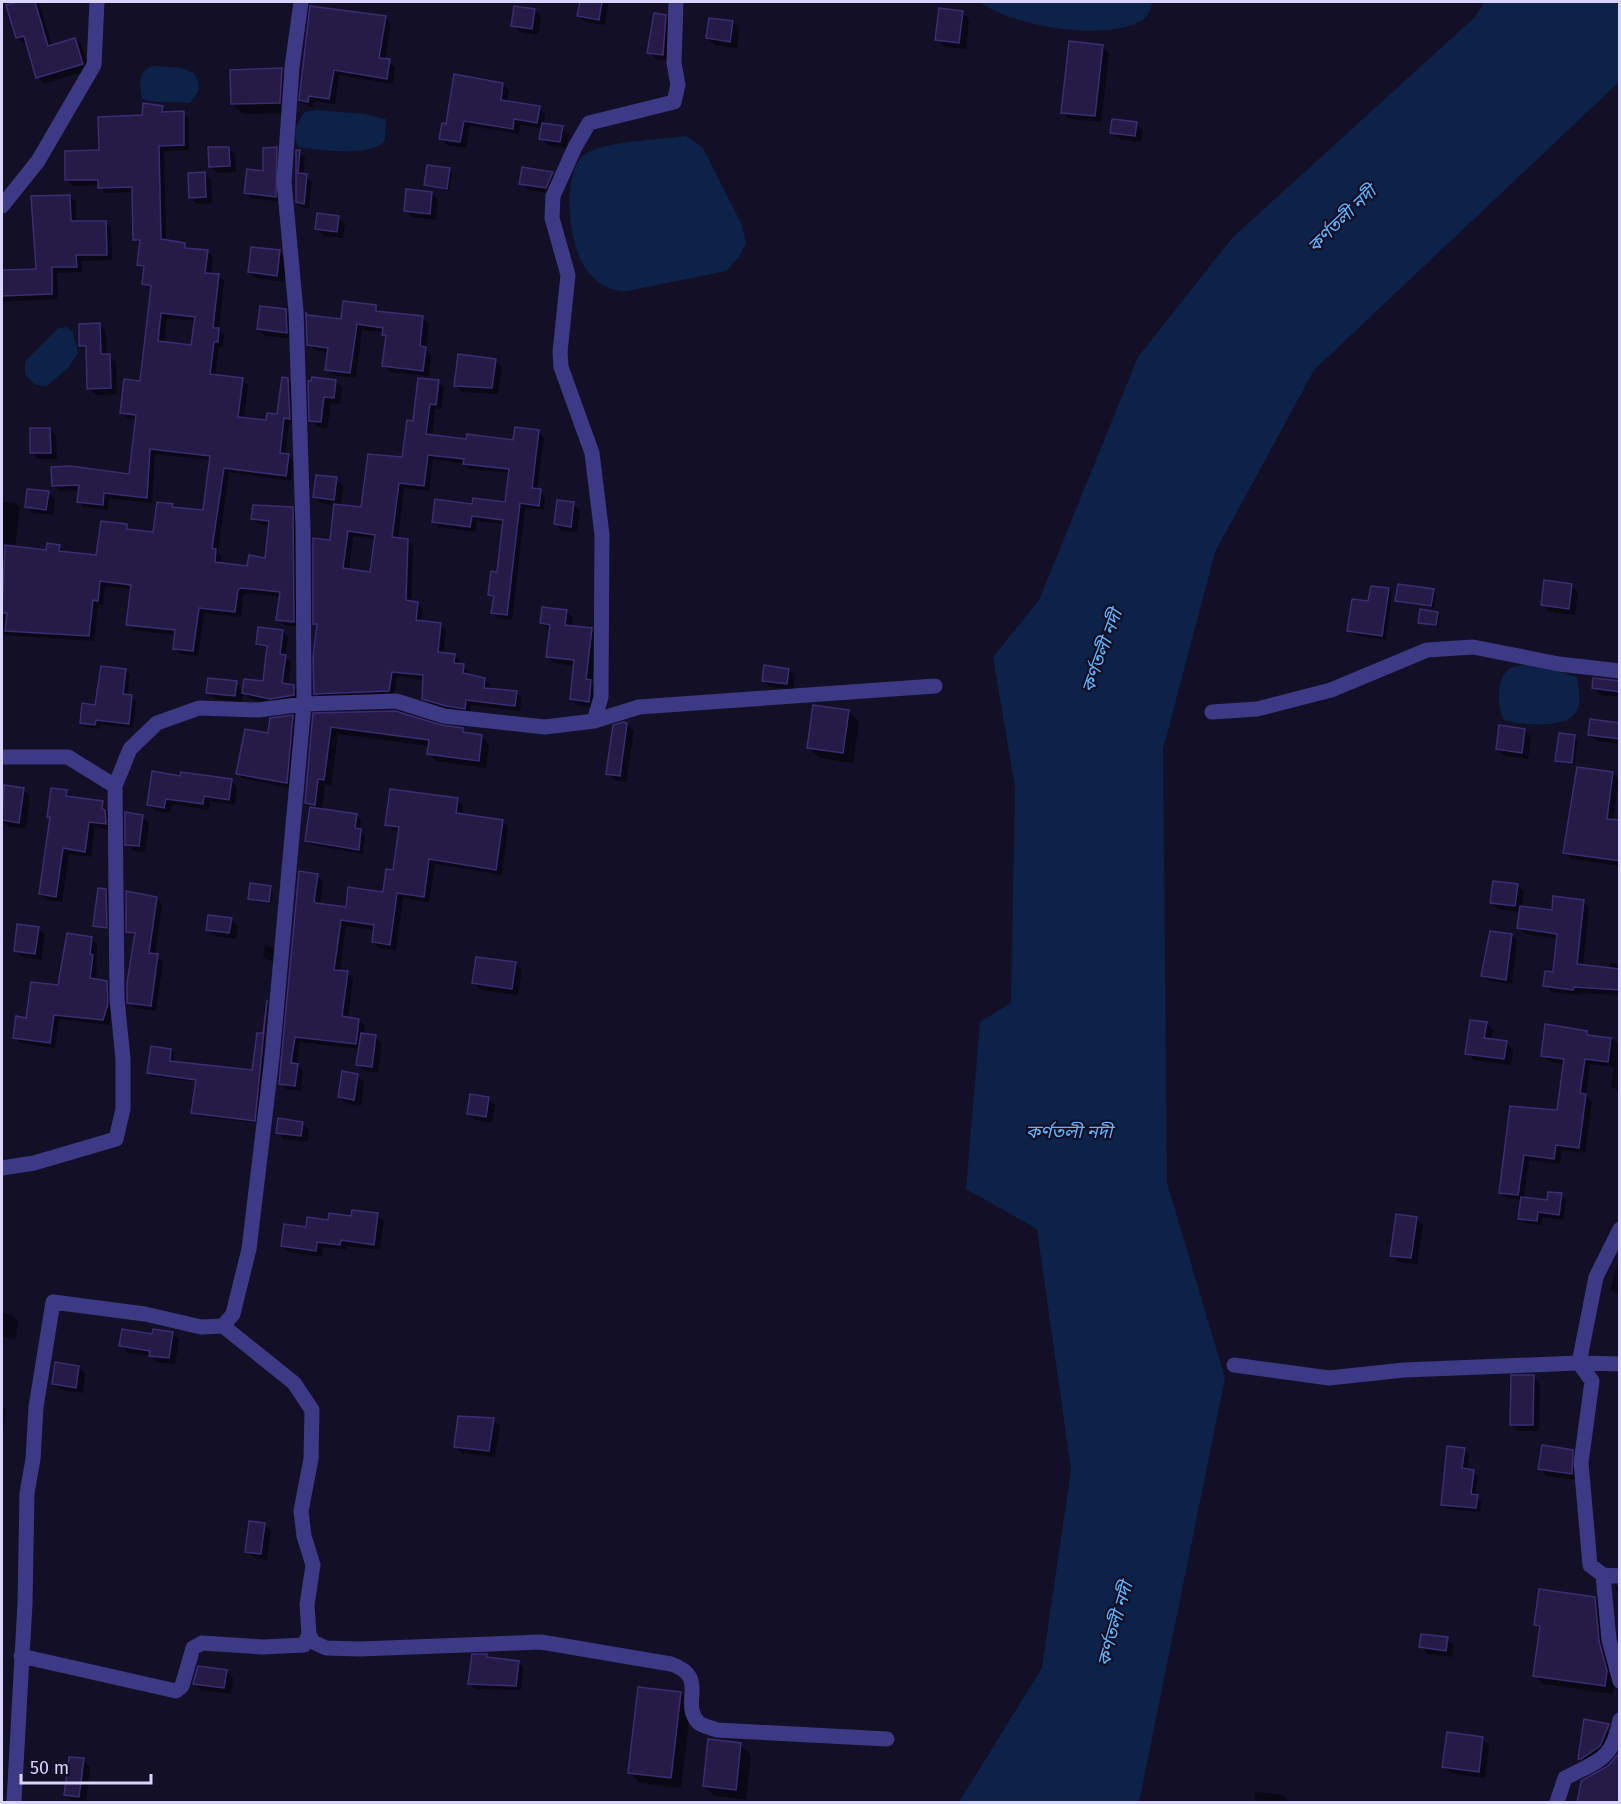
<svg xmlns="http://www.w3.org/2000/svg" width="1621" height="1804" font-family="'Fira Sans','Noto Sans Bengali',sans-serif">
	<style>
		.water { fill: #0c2248 }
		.shadow { fill: #0007; fill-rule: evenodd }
		.building { fill: #241b47; stroke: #3b2d73; stroke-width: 1.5; fill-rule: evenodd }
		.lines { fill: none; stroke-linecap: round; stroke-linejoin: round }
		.street { stroke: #3d3a85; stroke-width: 15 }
		.labels { text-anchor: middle; stroke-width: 4.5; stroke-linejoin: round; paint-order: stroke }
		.water-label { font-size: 18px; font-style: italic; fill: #62b6ff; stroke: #130f26 }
	</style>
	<rect width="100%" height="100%" fill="#130f26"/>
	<path class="water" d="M980,2H1153C1151,6 1149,14 1145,18C1111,44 1011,26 980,2Z
		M1484,2H1619V82L1314,370L1215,552L1163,749L1167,1183L1225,1378L1139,1802H959L1042,1668L1071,1470L1037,1229L966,1189L980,1022L1011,1003L1015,787L993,657L1039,600L1138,357L1232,238L1476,16Z
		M153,66L181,68L194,73L199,84L198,91L190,103L147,101L142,98C139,84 138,71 153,66Z
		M317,110L364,114L386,119L385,140C373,158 319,150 299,147C291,135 297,122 305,112Z
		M686,136L703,148L742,225L746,243L739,257L726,271L627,291C611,291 599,285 588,272C569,250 562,183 580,159C594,140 663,140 686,136Z
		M67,327L73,332L78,353L69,367L47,386L36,385L25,374V362L59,328Z
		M1523,665L1547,668L1577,677C1578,687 1582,701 1577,710C1568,730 1521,725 1504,720C1497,707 1496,679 1509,669C1512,667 1518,666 1523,665Z"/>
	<path class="shadow" d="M22,2H36L40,5L52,46L75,39L82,46L89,70L44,84L38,77L28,43L24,44L17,37L8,6Z
		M581,2H609L605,25L585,22L579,16Z
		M535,10L541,17L538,35L520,32L513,25Z
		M963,13L969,20L966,49L944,47L937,40Z
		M665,16L672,23L670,61L656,59L649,52Z
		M385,17L391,23L385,60L395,67L393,84L339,75L335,104L314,101L313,107L307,106L301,100Z
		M733,22L739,29L737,48L714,45L708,38Z
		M1102,46L1109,53L1101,122L1069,119L1062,112Z
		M282,70L292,80L290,113L243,114L232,104Z
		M503,84L509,91L507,102L539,108L545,114L544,125L562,128L569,134L567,148L547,145L541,138L542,128L520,125L519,134L470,126L466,148L447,145L441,138L447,125Z
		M162,107L168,113H183L189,118V150L164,151L166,242L184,244L190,250L207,252L213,257L211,275L219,276L224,281L219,330L224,335L223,347L219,346L215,376L242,380L248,385L244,419L267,422L279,416L288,380L293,385L295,424L289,423L285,455L294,461L291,481L229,472L218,552L221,556L220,564L249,568L266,559L270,526L259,524L253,519L292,509L298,515L299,627L284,625L278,619L281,597L247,593L243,596L241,617L204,613L198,656L180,654L174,648L176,635L133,630L128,624L132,589L105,586L103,605H98L94,641L2,635V492L3,502L15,503L20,508L15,547L47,551L59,546L65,552L97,557L127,525L133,531L155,534L172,505L175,509L204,512L211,460L155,454L152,503L109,498L108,510L84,507L79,501L80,490L59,491L53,485L130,476L137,419L127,418L122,412L142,382L152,290L143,284L145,270L139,264L141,246L135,239L134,192L105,193L100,185L73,186L67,180L143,117ZM167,318L196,321L193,346L164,343Z
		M1136,124L1143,131L1141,142L1119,139L1112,133Z
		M228,148L235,155L236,172L217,173L210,166Z
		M276,149L282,155L281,202L251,198L246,192L265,173Z
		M298,151L305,157L303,175L312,181L309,208H303L297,202Z
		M450,170L452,173L449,191L425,185Z
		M552,173L559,180L553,194L528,190L521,183Z
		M204,174L211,180L212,203L197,204L190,197Z
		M432,193L438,200L436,220L412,217L405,210Z
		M70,196L76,202V223L105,222L111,228L112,260L82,261V272L57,273L58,299L2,302V272L38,271Z
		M338,217L345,224L343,238L324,236L317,229Z
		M280,252L287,258L284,282L256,278L249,272Z
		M376,306L382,313L422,318L429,324L426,349L431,355L429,376L390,372L384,365L387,338L384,332L362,330L356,378L333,375L327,369L329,353L315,350L308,344L342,320Z
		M285,311L292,318L293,339L265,336L258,329Z
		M100,325L106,332L107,356L116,362L117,394L95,395L88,388L87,352L81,345Z
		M495,360L502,367L498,394L462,392L455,385Z
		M336,381L342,388L340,404L331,403L327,428L318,427L311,420L313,383Z
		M438,382L444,387L441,409H435L432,436L514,441L538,432L544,437L537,490L545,496L544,510L525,508L512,620L498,618L493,613L495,600L490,595L498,574L504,524L477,521L475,532L439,527L434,522L473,506L506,504L510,473L470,469L465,464L433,459L429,491L404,488L398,539L407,541L413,546L411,602L418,603L423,609L421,622L440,625L446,630L443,654L455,655L460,661L459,665L468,671V675L484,679L490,684L489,690L516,693L522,698L520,711L471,705L470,713L453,711L429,704L424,698L425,680L397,676L394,696L321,699L315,693L319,627L315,623L336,505L322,504L315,497L336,479L343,486L341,506L362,509L404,458L414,422ZM353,536L376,539L372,573L349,570Z
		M50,429L56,436L57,459H38L32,453Z
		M48,493L55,499L53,515L33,513L26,506Z
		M573,504L580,510L577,532L562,531L556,524Z
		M1571,585L1578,592L1575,615L1549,612L1543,605Z
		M1388,589L1392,594L1386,640L1353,635L1349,631L1370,603Z
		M1433,591L1436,594L1434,608L1400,603L1397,600Z
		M566,611L573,618L571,627L591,630L598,637L592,683L597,688L596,708L578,705L571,699L575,666L554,663L548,657L551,630L541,623Z
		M1437,613L1440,616L1438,627L1420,622Z
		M282,631L288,637L285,657L291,662L288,685L293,686L299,692L300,701L277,704L250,699L243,692L242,702L215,699L208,692L236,683L244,691L264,683L268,650L258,644Z
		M789,670L795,677L793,690L770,687L763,680Z
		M126,671L130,675L127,696L136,700L133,728L100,724L99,729L86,727L81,723Z
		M1620,682V697L1600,695L1594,688Z
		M848,711L859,722L853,763L819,758L809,747Z
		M314,715L462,729L467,734L482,736L489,744L486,768L436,761L429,753L430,746L338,734L331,786L325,785L322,810L357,815L361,820L360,830L365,835L363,854L312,845L307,841L312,808L306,803Z
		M293,717L297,722L291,788L242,778L237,773L269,734Z
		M627,724L634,731L626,782L614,780L608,773L614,727Z
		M1620,725V744L1597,741L1590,734Z
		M1525,730L1531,737L1528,759L1504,756L1497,749Z
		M1575,737L1578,740L1574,765L1560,763L1557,760Z
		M1613,773L1619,780L1612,831L1620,843V866L1571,859L1565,852Z
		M182,777L231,781L237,787L235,805L210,801L209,810L172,804L170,813L155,811L149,805Z
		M5,787L23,790L30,796L26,829L7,826L2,821Z
		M66,792L73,799L102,803L111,817V830L95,827L91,857L69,854L62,902L47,900L41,894L51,819L48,816Z
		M457,800L463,806L462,816L502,821L508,827L502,875L435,864L429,902L403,898L396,950L379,948L373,942L375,930L346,926L340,972L347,973L353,979L348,1019L359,1020L365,1026L363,1035L376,1037L382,1044L378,1073L365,1071L358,1065L360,1049L300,1042L297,1065L303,1072L301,1091L286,1089L280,1083L317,875L323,881L320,905L347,908L384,894L394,871L400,831L393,830L386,824Z
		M142,816L149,823L145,852L134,851L127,844Z
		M1517,885L1524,892L1522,907L1553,912L1583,901L1589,908L1583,966L1609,969L1610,963L1620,965V995L1580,993L1579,995L1551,992L1545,985L1554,974L1558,939L1525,934L1519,928L1521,912L1498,909L1491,903Z
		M270,887L273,890L271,904L252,901L249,898Z
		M106,890L109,893V930L95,925Z
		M156,898L162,904L155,956L163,962L156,1011L134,1008L129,1002L136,938L128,932Z
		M231,919L238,926L236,939L214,936L208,929Z
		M38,928L45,935L41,960L22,957L15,950Z
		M1512,935L1517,941L1512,984L1489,981L1483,976Z
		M91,938L97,944L96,981L106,982L112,988L113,1010L109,1025L59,1019L55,1048L20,1043L15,1037L59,987Z
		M265,945L275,949L274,962L263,958Z
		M515,964L522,970L518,995L481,990L474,983Z
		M268,1003L258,1123L197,1116L193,1112L197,1082L152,1076L148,1072L171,1050L174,1054L173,1063L253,1072L259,1034L264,1035Z
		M1486,1023L1493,1030L1491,1040L1506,1042L1513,1049L1511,1065L1474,1060L1467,1053Z
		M1586,1033L1590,1037L1611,1039L1620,1044V1092L1611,1086L1614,1067L1590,1064L1586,1096L1592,1102L1585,1153L1562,1150L1560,1164L1529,1160L1524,1199L1549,1202L1561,1195L1566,1200L1564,1220L1543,1217L1541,1225L1525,1223L1520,1218L1522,1200L1507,1198L1501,1192L1511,1108L1559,1111L1565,1064L1549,1062L1543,1056Z
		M357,1075L364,1082L361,1106L346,1104L340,1097Z
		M488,1098L495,1105L492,1123L475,1120L468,1113Z
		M302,1123L309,1130L307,1142L284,1139L278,1132Z
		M377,1215L384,1221L380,1250L347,1246L346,1250L323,1247L322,1257L288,1252L282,1246L307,1229L329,1222Z
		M1416,1218L1423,1225L1417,1264L1399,1262L1392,1255Z
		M1620,1255V1295L1610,1290Z
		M2,1313L12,1315L18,1321L16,1339L2,1337Z
		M172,1333L179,1340L175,1364L157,1362L151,1356L128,1353L121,1346L153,1335Z
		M79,1367L85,1374L83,1393L60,1390L53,1384Z
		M1534,1377L1540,1384L1539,1431H1518L1511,1424Z
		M2,1406L6,1411L3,1429H2Z
		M493,1419L500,1426L495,1457L462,1453L455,1446Z
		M1465,1450L1469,1455L1467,1470L1478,1476L1475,1496L1482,1501L1480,1512L1447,1509L1443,1504Z
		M1572,1451L1579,1458L1578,1480L1547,1476L1540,1469Z
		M264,1524L271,1531L267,1560L254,1558L247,1551Z
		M1615,1587H1620V1593L1616,1590Z
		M1595,1598L1603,1607L1615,1681L1613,1694L1543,1684L1534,1675L1541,1630L1535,1625Z
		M1447,1639L1454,1645L1452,1657L1428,1654L1421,1647Z
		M486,1655L490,1659L518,1662L523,1667L521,1690L475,1689L470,1684Z
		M226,1671L233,1678L231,1694L201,1690L194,1684Z
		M681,1693L691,1704L681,1788L640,1783L629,1772Z
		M1605,1729L1614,1736L1586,1765L1579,1758Z
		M1482,1738L1489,1745L1485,1778L1451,1773L1444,1766Z
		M741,1745L751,1755L746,1800L715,1796L704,1786Z
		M83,1760L90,1767L86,1802L72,1801L65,1794Z
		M1255,1792L1283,1795L1290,1802H1254Z"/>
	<path class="building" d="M17,2H35L48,46L75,38L83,64L36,78L24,36L16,38L6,5Z
		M580,2H602L599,20L577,16Z
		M310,6L386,16L379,58L390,59L387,79L334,70L329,99L309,96L308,102L299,100Z
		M514,6L535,9L532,29L511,26Z
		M939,8L963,11L959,43L935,40Z
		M654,13L666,15L663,55L647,53Z
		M709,18L733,21L730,42L706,38Z
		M1069,41L1103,45L1095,116L1061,113Z
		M282,68L280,103L231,104L230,70Z
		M454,74L503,83L501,100L540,106L537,123L514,119L513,129L464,121L460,142L439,139L442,123L446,124Z
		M143,103L163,106L162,112L184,111V145L159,146L161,239L185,243V248L208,250L205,273L219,274L213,328H219L218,342H214L210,374L243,378L238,417L266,420L267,413L277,414L282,377L288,378L290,419L284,418L280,453L289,454L286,476L224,468L212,548L216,549L215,562L247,566L249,555L265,558L269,521L251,519L253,505L293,507L294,622L276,620L280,592L241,588L238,590L235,612L199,608L193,651L173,649L175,630L126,625L131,585L100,581L98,601L93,600L89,636L5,631L7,613H2L5,545L46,550L47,543L60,545L59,551L96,555L101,521L127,524V529L153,532L157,502L173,504L172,507L203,510L210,456L150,449L147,498L104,493L103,505L77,502L79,485L52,486L51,467L70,466L129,474L136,415L120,413L124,379L140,381L151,286L142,284L144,266L137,265L140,240H133L132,187L98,188V180H65V151L99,150L98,117L142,115ZM161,313L195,317L191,345L158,341Z
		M1112,119L1137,122L1135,136L1110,133Z
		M542,123L563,126L560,142L539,139Z
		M208,147H229L230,166L209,167Z
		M277,147L276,197L244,193L247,169L263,171V148Z
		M296,150H300L298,173L307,174L304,204L296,202Z
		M427,165L450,168L447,189L424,185Z
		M522,167L553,172L546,188L519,184Z
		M205,172L206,197L189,198L188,173Z
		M406,189L432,192L430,214L404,211Z
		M70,195L71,221H106L107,255H76L77,267H52V294L2,296V270L36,269L31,196Z
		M317,213L339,216L337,232L315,229Z
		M251,247L280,250L277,276L248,272Z
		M343,301L376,305V311L423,316L420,346L426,347L423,371L382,366L386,335H382L383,328L357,324L350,373L325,370L328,348L307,345L306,312L307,315L341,319Z
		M260,306L286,309L287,333L257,329Z
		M100,323L101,354H110L111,388L87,389L86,346H79V324Z
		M458,354L496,359L492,388L454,386Z
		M312,377L336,380L334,398L324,397L321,422L309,421L308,381H311Z
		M418,378L439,380L436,405L430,404L426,434L466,439L467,434L513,440L515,427L539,430L532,488L541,489L539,506L520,503L507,615L491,613L494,596L488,595L491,571L497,572L503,520L472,516L470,527L432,522L435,499L472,504L473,498L505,502L509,469L463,464L464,459L428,455L424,486L399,483L392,537L408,539L406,600L418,602L416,620L441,623L438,652L455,654L454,663L464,664L463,673L485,678L484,688L517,691L515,706L466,700L465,709L446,706L422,699L423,675L392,672L389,691L314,694L313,657L317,624H313V538L330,540L334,504L361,507L368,454L402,457L407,420L413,421ZM348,531L375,535L370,572L343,568Z
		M30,428H50L51,453H30Z
		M316,475L337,477L334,500L313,497Z
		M27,489L49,491L46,510L25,507Z
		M557,500L574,502L571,527L554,524Z
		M1544,580L1572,584L1569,609L1541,605Z
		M1398,584L1434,589L1431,606L1395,601Z
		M1371,586L1389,588L1382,636L1347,631L1352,599L1368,601Z
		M542,607L567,610L565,625L592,628L586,679L591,680L589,702L570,699L574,660L546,657L550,625L540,623Z
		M1420,609L1438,612L1436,625L1418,623Z
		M258,627L283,630L280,654L286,655L282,683L294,685V695L270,699L242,693L244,679L263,681L267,646L256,644Z
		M764,665L789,669L787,684L762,681Z
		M101,666L126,669L123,694L132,695L129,724L96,720L95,725L80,723L82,703L95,705Z
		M208,678L237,681L235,696L206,693Z
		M1593,678L1620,681V692L1592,688Z
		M813,705L849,710L843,753L807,748Z
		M395,711L441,725L463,728V732L482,735L479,761L427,754L429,740L331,727L324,780L318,779L315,805L305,803L313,713Z
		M293,715L287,783L236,774L245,729L268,733L270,718Z
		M1590,719L1620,723V739L1588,735Z
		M623,722L627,723L620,776L606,774L613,725Z
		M1499,725L1525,729L1522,753L1496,749Z
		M1559,733L1575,735L1572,763L1555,761Z
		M1577,767L1613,772L1607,819L1620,820V861L1563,853Z
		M152,771L180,776L181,772L232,779L229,800L204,796L203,804L166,799L164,808L147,805Z
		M4,785L24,788L19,823L2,820Z
		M51,788L67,790L66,796L103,801L102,809L105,810L106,824L89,822L85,852L63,848L56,897L39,894L50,817H47Z
		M390,789L458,798L456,813L503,820L496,870L429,859L424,897L397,893L390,945L372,942L374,925L341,920L334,970L348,971L342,1016L359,1019L356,1044L295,1037L291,1063L298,1064L295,1086L279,1084L299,871L318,874L314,901L316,903L346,907L348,887L383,892L386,869L393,870L399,827L385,825Z
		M310,807L357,814L355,828L361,829L359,850L305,841Z
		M125,812L143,815L139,846L125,845Z
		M1493,881L1518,884L1515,906L1490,903Z
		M250,883L271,886L269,902L248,899Z
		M98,888L106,889L107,928L93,926Z
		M126,891L157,897L149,953L158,954L151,1006L127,1003V983L135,933L126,932Z
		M1553,896L1584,900L1577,964L1620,969V990L1574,987L1573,990L1543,986L1545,971L1553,972L1557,934L1517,928L1520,906L1552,910Z
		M208,915L232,918L229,933L206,930Z
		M17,924L39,927L35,954L14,951Z
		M1490,931L1512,934L1506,980L1481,976Z
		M67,933L92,937L90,954L93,955L90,978L107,981L108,1004L103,1020L54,1015L50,1043L13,1038L16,1016L26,1018L31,982L58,985Z
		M476,957L516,962L512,989L472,983Z
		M267,1000L255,1121L191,1113L196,1080L147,1073L151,1046L171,1049L170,1061L252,1070L257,1033H263Z
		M1470,1020L1487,1022L1484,1038L1507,1041L1504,1059L1465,1054Z
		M1545,1024L1587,1031V1035L1611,1038L1608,1062L1585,1059L1580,1093L1586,1094L1579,1148L1556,1145L1554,1159L1524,1155L1518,1195L1499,1193L1510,1106L1557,1110L1564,1059L1541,1056Z
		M361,1033L376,1035L372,1067L356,1065Z
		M342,1071L358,1074L354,1100L338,1097Z
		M470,1094L489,1097L486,1117L467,1114Z
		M278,1118L303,1122L301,1136L276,1133Z
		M1548,1192L1562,1193L1559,1215L1538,1212L1537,1221L1518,1219L1521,1197L1547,1200Z
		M352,1210L378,1213L374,1245L341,1240L340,1245L317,1242L316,1251L281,1246L284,1224L306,1227L307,1217L328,1220L329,1213L351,1216Z
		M1396,1214L1417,1217L1411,1258L1390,1256Z
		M122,1329L152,1334L153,1329L173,1332L169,1358L149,1356L150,1351L119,1346Z
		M55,1362L79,1366L76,1388L52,1384Z
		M1511,1375H1534L1533,1425H1510Z
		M458,1416L494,1418L489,1451L454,1447Z
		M1542,1445L1573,1450L1572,1474L1538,1469Z
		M1447,1446L1465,1448L1462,1468L1474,1470L1471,1494L1478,1495L1476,1508L1441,1505Z
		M249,1521L265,1523L261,1554L245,1552Z
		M1539,1589L1595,1597L1599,1641L1607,1671L1605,1686L1533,1676L1540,1626L1534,1625Z
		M1421,1634L1448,1637L1446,1651L1419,1647Z
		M472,1654H487V1657L519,1661L516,1686L468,1684Z
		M198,1666L227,1670L224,1688L193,1684Z
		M638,1687L681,1692L671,1778L628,1773Z
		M1584,1719L1609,1724L1600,1746L1581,1759H1578Z
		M1447,1732L1483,1737L1479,1772L1442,1767Z
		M708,1739L741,1743L736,1790L703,1786Z
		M1620,1752V1803H1577L1581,1781L1608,1766Z
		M69,1757L84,1758L79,1797L64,1795Z"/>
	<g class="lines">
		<path class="street" d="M2,206L38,161L94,65L97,2
			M1212,712L1257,709L1331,690L1427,650L1473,647L1559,664L1620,671
			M594,721L601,697L602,535L592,453L561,367L560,352L568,275L552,218L553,196L575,147L589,123L674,102L678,85L674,63L676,2
			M2,757H68L115,786
			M2,1168L34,1163L116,1139L123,1109V1059L117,999L115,786L130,749L157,723L199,708L258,710L304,704L396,701L444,716L545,727L594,721L639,707L935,686
			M1620,1229L1596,1277L1579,1363L1620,1364
			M223,1326L294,1383L312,1410L311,1459L301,1511L304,1536L313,1565L307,1605L309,1634L313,1642L326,1648L360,1649L541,1642L671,1664C710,1677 679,1704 699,1723C703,1726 712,1728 717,1730L887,1739
			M1234,1365L1329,1378L1404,1370L1579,1363L1592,1381L1581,1463L1590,1565L1603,1575L1609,1640L1620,1681
			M1603,1575L1620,1576
			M21,1656L176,1691L182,1686L193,1648L202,1643L263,1647L304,1645L309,1634
			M14,1802L25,1603L27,1493L33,1459L36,1407L53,1302L145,1314L201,1327L223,1326L233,1314L249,1249L272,1057L304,704L303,527L296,311L284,182L292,67L301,2
			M1557,1802L1565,1778C1599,1760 1612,1761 1620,1720"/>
	</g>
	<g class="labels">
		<g class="water-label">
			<text transform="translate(1342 219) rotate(-44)" y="6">কর্ণতলী নদী</text>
			<text transform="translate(1102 651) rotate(-70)" y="6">কর্ণতলী নদী</text>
			<text x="1069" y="1138">কর্ণতলী নদী</text>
			<text transform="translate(1115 1624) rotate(-74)" y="6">কর্ণতলী নদী</text>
		</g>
	</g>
	<rect width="1621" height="1804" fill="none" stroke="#d9d4ff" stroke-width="6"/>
	<path d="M21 1774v9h130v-9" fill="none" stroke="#d9d4ff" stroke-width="3"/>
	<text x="30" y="1774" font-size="18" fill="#d9d4ff" stroke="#130f26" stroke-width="4.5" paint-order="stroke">50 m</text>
</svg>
